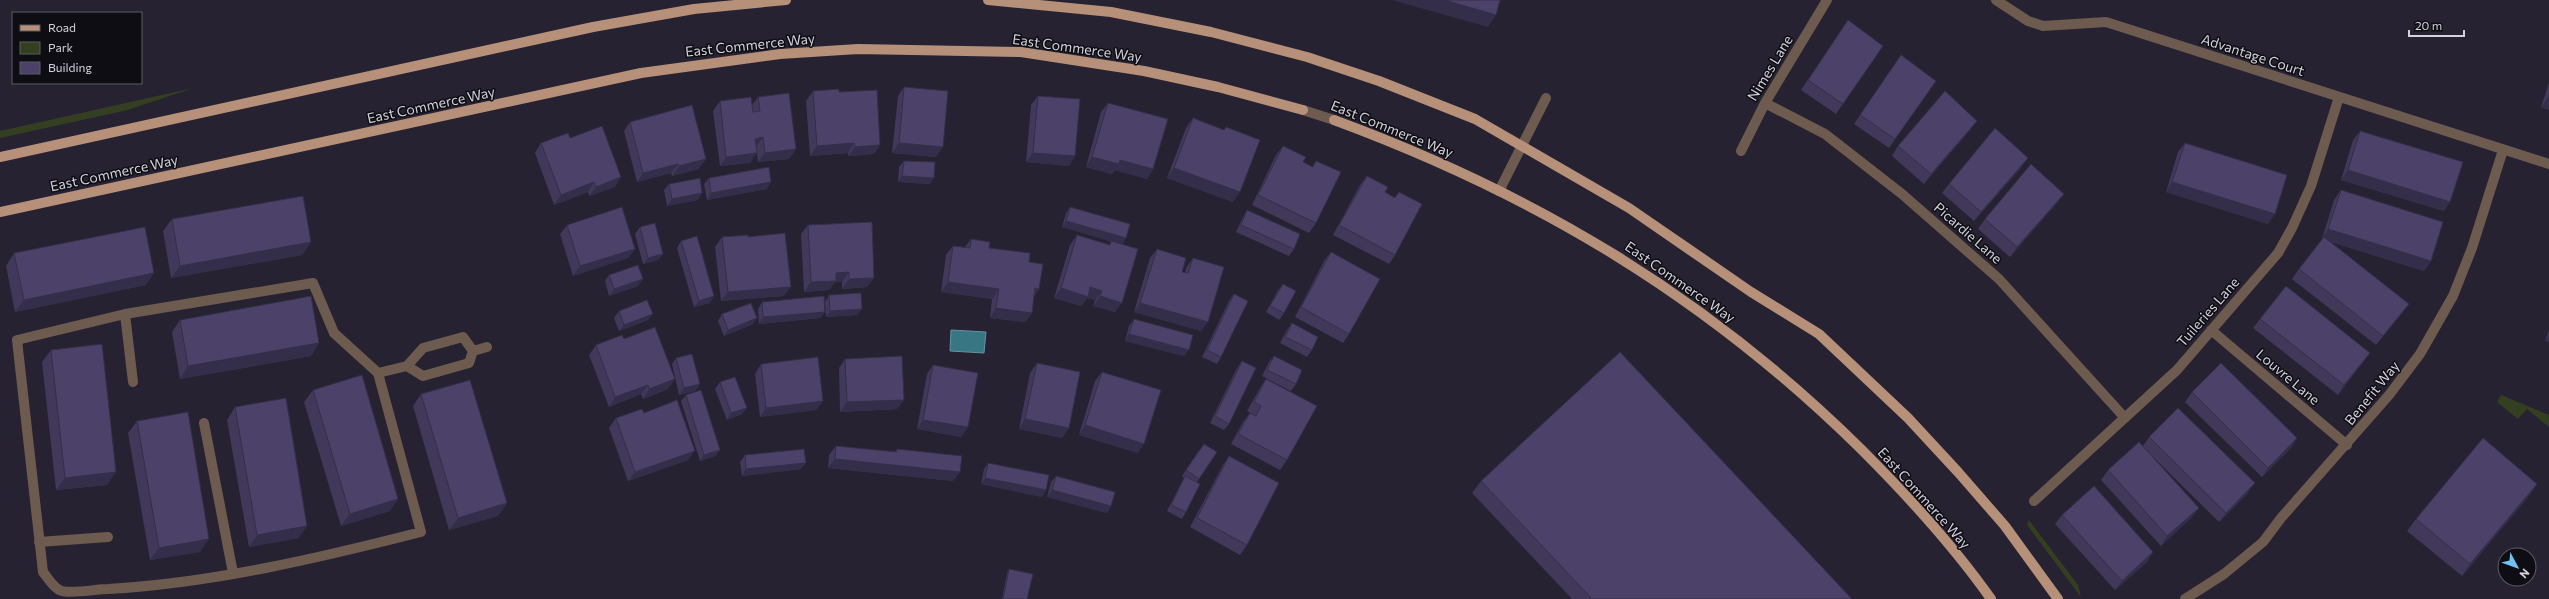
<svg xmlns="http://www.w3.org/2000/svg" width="2549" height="599" font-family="Commissioner,sans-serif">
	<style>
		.green { fill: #343e21 }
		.water { fill: #377784; stroke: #66929e }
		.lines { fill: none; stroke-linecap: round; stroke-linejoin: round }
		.minor { stroke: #6d5b4f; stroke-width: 10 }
		.major { stroke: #b69078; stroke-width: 10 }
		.wall { fill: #41385a }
		.shaded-wall { fill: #352e4a }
		.building { fill: #4c4169; stroke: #352e4a }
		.labels { text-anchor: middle; stroke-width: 3; stroke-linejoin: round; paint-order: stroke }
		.street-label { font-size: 14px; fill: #d4d2dc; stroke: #0e0d13 }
	</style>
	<rect width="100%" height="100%" fill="#262231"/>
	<path class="green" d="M193,88L128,110L0,138V131Z
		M2501,395L2549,415V427L2527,409L2518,419L2497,402Z
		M2029,520L2078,585L2081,597L2027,525Z"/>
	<path class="water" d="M951,330L986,332L984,353L950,351Z"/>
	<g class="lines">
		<path class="minor" d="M1996,0L2028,21L2043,26L2106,22L2549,164
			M1765,103L1825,134L1902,194L1999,279L2125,418
			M1303,110L1334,120
			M1741,151L1765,103L1827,0
			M1499,191L1546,98
			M125,314L133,382
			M2211,330L2347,445
			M463,337L473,351L469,363L423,376L407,366L423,348Z
			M473,351L487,347
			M378,373L334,333L313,283L125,314L17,340L43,572C48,578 54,589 62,591C72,594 96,589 108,589C213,583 319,558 421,532L378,373L407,366
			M204,423L233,573
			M2034,501L2177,370L2278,253L2292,228L2311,186L2339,97
			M39,542L108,537
			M2185,599L2224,574L2263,542L2281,518L2389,395L2420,354L2453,296L2472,248L2503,150"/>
		<path class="major" d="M988,0L1111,12L1211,32L1307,57L1379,81L1475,119L1629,208L1751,292L1819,334L1908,418L1958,472L2005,526L2058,599
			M1334,120C1537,195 1707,297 1861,449C1908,496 1953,545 1991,599
			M0,157L593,27L694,9L786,0
			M0,212L641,73L780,54L858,49L1021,52L1144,71L1218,87L1303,110"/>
	</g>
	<path class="wall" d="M1848,20L1883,46L1836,114L1801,90Z
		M1901,55L1936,81L1889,148L1854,124Z
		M2549,83V110L2541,107Z
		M904,87L936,157L892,153L898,96Z
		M813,91L839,92L880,145L874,154L848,156V153L810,156L806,101Z
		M1038,96L1075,156L1069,166L1026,162L1031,105Z
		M758,97L796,149L789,159L758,162L756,147L750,163L720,166L713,111L720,101L752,105Z
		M1108,103L1153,169L1147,179L1115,170L1112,174L1086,167L1101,112Z
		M1193,118L1223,130L1226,127L1233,202L1167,178L1186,128Z
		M1977,121L1970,130L1924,184L1892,156L1898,146Z
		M630,122L699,169L672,176L671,173L637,182L624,131Z
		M2360,131L2444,211L2341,180L2353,140Z
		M570,138L615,187L589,196L588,192L554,205L535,153L541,143Z
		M2185,143L2268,224L2166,192L2178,152Z
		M1283,146L1303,162L1312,167L1316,161V223L1309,233L1252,205L1276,155Z
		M904,161L930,184L898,182L899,167Z
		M2021,168L1974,221L1942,193L1949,184Z
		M1367,176L1385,192L1394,198L1399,192L1395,255L1389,264L1333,235L1360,185Z
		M709,178L767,189L707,200L704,184Z
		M669,184L698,200L667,206L664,190Z
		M2341,190L2431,261L2424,271L2331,242L2409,304L2402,313L2376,345L2292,279L2299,269L2322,239L2334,200Z
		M2057,203L2010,257L1978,229L1985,219Z
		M1070,207L1126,238L1122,244L1115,312L1093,306L1095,300L1087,298L1081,306L1054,298L1070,245L1077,235L1109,245L1111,241L1062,227L1066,213Z
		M1247,210L1294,249L1289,256L1236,232L1243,217Z
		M172,219L311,242L302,255L171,278L163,231Z
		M567,225L635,249L628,258L573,276L560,234Z
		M808,225L867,287L842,289V282H835L829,290L804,292L801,234Z
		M640,227L663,254L658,260L643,264L635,234Z
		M722,237H748L784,296L721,301L715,247Z
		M971,239L989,248L1029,262L1039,289L1033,297L1032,313L1025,322L990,318L992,299L941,292L946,255L953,246L965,247Z
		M681,241L710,303L694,307L677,248Z
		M1157,249L1182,272L1185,273L1186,268L1193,258L1201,331L1134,312L1150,258Z
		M1331,252L1349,334L1343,343L1295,317L1324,261Z
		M14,253L146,285L15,312L6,266Z
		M609,275L638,286L609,296L605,281Z
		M1283,284L1284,313L1279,320L1266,312L1278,290Z
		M1234,294L1221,357L1217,364L1202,357L1229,301Z
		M829,295L857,315L826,317L825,302Z
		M762,302L825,312L820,318L759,324L758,309Z
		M619,311L648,320L619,331L614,318Z
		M722,314L753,324L724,336L718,321Z
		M1134,319L1184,356L1125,341L1129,326Z
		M2260,319L2363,362L2338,395L2253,328Z
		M180,320L319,343L311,356L180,379L172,332Z
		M1292,323L1312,350L1307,357L1280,343L1287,330Z
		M2549,330V342L2545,341Z
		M624,339L668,389L643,399L641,394L609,407L589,355L596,345Z
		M51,350L107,485L56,490L42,362Z
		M1274,356L1296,384L1291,391L1262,376L1269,362Z
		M676,358L700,384L695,391L679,395L672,364Z
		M845,359L897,409L840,412L839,368Z
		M1242,361L1229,424L1224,430L1210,423L1237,368Z
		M1037,363L1069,428L1062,438L1019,429L1030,373Z
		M761,364L823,401L816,410L760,417L755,374Z
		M933,365L968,427L961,437L917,429L927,374Z
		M1102,372L1138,453L1079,435L1095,381Z
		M1266,379L1287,460L1280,470L1231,444L1243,422L1250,413L1247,411L1260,388Z
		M720,382L742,414L727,420L715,389Z
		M313,390L390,511L341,526L304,402Z
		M2192,392L2297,438L2291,448L2262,477L2185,402Z
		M421,394L507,503L498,516L449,530L413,406Z
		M686,395L720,450L715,456L700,461L681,401Z
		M235,407L299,538L249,547L227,420Z
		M644,413L688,460L628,481L609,428L616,418Z
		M137,421L200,552L150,560L128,433Z
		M2149,437L2248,493L2219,522L2155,459L2192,517L2161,546L2101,480L2108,470L2143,446Z
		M836,446L895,452L897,449L953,481L828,468L829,455Z
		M1199,450L1217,452L1197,482L1186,512L1182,519L1167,511L1181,483L1184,478L1182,476Z
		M745,455L801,469L742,476L740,462Z
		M1229,456L1247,545L1240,555L1190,527L1223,465Z
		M988,463L1046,490L1042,497L981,484L984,469Z
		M1056,476L1111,506L1107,513L1047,497L1051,482Z
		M1481,481L1852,599H1572L1472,493Z
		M2537,484L2529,496L2462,576L2407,531L2416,519Z
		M2062,515L2153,552L2147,562L2115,590L2055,524Z
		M1009,569L1027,599H1002L1007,573Z"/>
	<path class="shaded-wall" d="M1392,0H1444L1496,15L1488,27Z
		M2549,96V110L2541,107Z
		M1977,121L1970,130L1924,184L1931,174Z
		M763,137L756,147L755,139Z
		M854,143L848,153L810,156L817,146Z
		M899,143L943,147L936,157L892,153Z
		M880,145L874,154L848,156L855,147Z
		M796,149L789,159L758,162L765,153Z
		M757,153L750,163L720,166L726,157Z
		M1033,153L1075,156L1069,166L1026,162Z
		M1092,157L1120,160L1153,169L1147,179L1115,170L1112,174L1086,167Z
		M2028,158L2021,168L1974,221L1981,212Z
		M706,159L699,169L672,176L679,166Z
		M678,164L671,173L637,182L643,173Z
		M1174,168L1240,192L1233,202L1167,178Z
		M2348,170L2450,202L2444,211L2341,180Z
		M902,176L934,178L930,184L898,182Z
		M621,177L615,187L589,196L596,187Z
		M594,182L588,192L554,205L561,195Z
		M771,182L767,189L707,200L711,193Z
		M2172,182L2275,214L2268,224L2166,192Z
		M702,193L698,200L667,206L672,199Z
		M2064,194L2057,203L2010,257L2017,247Z
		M1066,221L1126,238L1122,245L1062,227Z
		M2328,229L2431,261L2424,271L2322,239Z
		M311,242L302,255L171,278L180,266Z
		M635,249L628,258L573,276L580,266Z
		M663,254L658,260L643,264L648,258Z
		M849,272L842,282H835L829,290L804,292L811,282L836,273Z
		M154,273L146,285L15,312L24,300Z
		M874,278L867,287L842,289L849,279Z
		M643,279L638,286L609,296L614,289Z
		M948,282L999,289L992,299L941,292Z
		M791,287L784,296L721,301L728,292Z
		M1090,287L1102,291L1095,300L1087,298L1081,306L1054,298L1061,288Z
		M1035,288L1039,289L1033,298Z
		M714,296L710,303L694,307L699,301Z
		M1100,296L1122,303L1115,312L1093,306Z
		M1140,303L1208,322L1201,331L1134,312Z
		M2409,304L2402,313L2376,345L2383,336Z
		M996,308L1032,313L1025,322L990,318Z
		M862,309L857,315L826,317L830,311Z
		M825,312L820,318L759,324L763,317Z
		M653,314L648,320L619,331L624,325Z
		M757,318L753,324L724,336L728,330Z
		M1129,334L1189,350L1184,356L1125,341Z
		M2549,336V342L2545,341Z
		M319,343L311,356L180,379L188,366Z
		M2370,353L2363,362L2338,395L2344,385Z
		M675,379L668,389L643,399L649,389Z
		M700,384L695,391L679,395L684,388Z
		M648,385L641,394L609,407L615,397Z
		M904,400L897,409L840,412L847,402Z
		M823,401L816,410L760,417L766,408Z
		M747,408L742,414L727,420L731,413Z
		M1025,419L1069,428L1062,438L1019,429Z
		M923,420L968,427L961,437L917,429Z
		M1085,425L1144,444L1138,453L1079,435Z
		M2297,438L2291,448L2262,477L2268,468Z
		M720,450L715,456L700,461L704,455Z
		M695,451L688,460L628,481L635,472Z
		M835,459L960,472L953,481L828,468Z
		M806,463L801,469L742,476L746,469Z
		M116,472L107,485L56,490L65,478Z
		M985,478L1046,490L1042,497L981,484Z
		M2255,483L2248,493L2219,522L2226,513Z
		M2537,484L2529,496L2462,576L2470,564Z
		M1052,490L1111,506L1107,513L1047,497Z
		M398,499L390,511L341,526L350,514Z
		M507,503L498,516L449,530L458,518Z
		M2199,508L2192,517L2161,546L2167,536Z
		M307,526L299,538L249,547L257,535Z
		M209,539L200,552L150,560L159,548Z
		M2153,552L2147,562L2115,590L2122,581Z"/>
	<path class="building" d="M1444,0H1500L1496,15Z
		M1848,20L1883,46L1843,104L1808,80Z
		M1901,55L1936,81L1895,139L1860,115Z
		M904,87L948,91L943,147L899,143Z
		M839,89V92L877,90L880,145L855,147L854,143L817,146L813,91Z
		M1945,91L1977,121L1931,174L1898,146Z
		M789,93L796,149L765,153L763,137L755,139L757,153L726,157L720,101L751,97L753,112L760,111L758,97Z
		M1038,96L1080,99L1075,156L1033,153Z
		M1108,103L1168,119L1153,169L1120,160L1119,164L1092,157Z
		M692,105L706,159L679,166L678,164L643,173L630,122Z
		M1193,118L1224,130L1226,127L1260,140L1240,192L1174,168Z
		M602,126L621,177L596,187L594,182L561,195L541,143L568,133L570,138Z
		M1995,128L2028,158L1981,212L1949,184Z
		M2360,131L2463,162L2450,202L2348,170Z
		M2185,143L2287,175L2275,214L2172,182Z
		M1283,146L1306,157L1303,162L1313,167L1316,161L1341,172L1316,223L1258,195Z
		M904,161L935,162L934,178L902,176Z
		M2031,164L2064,194L2017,247L1985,219Z
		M769,167L771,182L711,193L709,178Z
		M1367,176L1388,187L1385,192L1395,198L1399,192L1422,204L1395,255L1339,225Z
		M700,178L702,193L672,199L669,184Z
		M2341,190L2443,222L2431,261L2328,229Z
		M303,196L311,242L180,266L172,219Z
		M622,207L635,249L580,266L567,225Z
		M1070,207L1130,224L1126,238L1066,221Z
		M1247,210L1300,234L1294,249L1241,225Z
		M872,222L874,278L849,279V272L836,273V281L811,282L808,225Z
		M655,223L663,254L648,258L640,227Z
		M145,227L154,273L24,300L14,253Z
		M785,233L791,287L728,292L722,237L748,235V237Z
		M1077,235L1110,245L1111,241L1138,249L1122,303L1100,296L1102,291L1090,287L1088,297L1061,288Z
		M697,236L714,296L699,301L681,241Z
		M2324,237L2409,304L2383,336L2299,269Z
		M971,239L990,242L989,248L1030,253L1029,262L1043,264L1039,289L1035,288L1032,313L996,308L999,289L948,282L953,246L970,248Z
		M1157,249L1186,258L1182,272L1188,273L1193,258L1224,267L1208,322L1140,303Z
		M1331,252L1380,279L1349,334L1301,307Z
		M638,265L643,279L614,289L609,275Z
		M1283,284L1296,291L1284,313L1270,306Z
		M2286,286L2370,353L2344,385L2260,319Z
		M861,293L862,309L830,311L829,295Z
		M1234,294L1248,301L1221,357L1207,350Z
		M311,296L319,343L188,366L180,320Z
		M824,296L825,312L763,317L762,302Z
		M647,300L653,314L624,325L619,311Z
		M751,303L757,318L728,330L722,314Z
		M1134,319L1193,335L1189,350L1129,334Z
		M1292,323L1318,337L1312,350L1285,337Z
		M655,327L675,379L649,389L648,385L615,397L596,345L622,335L624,339Z
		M102,344L116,472L65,478L51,350Z
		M1620,352L1852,599H1592L1481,481Z
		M692,354L700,384L684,388L676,358Z
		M902,356L904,400L847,402L845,359Z
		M1274,356L1302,370L1296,384L1267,370Z
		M818,357L823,401L766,408L761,364Z
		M1242,361L1256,368L1229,424L1215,416Z
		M1037,363L1080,372L1069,428L1025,419Z
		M2221,363L2297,438L2268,468L2192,392Z
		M933,365L978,373L968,427L923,420Z
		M1102,372L1161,390L1144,444L1085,425Z
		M362,375L398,499L350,514L313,390Z
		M735,377L747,408L731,413L720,382Z
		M1266,379L1317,406L1287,460L1238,434L1250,413L1256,416L1261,406L1254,402Z
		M470,380L507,503L458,518L421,394Z
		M701,390L720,450L704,455L686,395Z
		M286,398L307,526L257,535L235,407Z
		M677,400L695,451L635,472L616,418L642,409L644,413Z
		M2178,408L2255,483L2226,513L2149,437Z
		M188,412L209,539L159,548L137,421Z
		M2483,438L2537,484L2470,564L2416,519Z
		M2139,442L2199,508L2167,536L2108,470Z
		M1204,444L1217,452L1199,479L1186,470Z
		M836,446L897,452V449L962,456L960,472L835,459Z
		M804,449L806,463L746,469L745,455Z
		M1229,456L1279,483L1247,545L1197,518Z
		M988,463L1049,475L1046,490L985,478Z
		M1056,476L1115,492L1111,506L1052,490Z
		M1185,476L1200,484L1186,512L1171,505Z
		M2094,486L2153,552L2122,581L2062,515Z
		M1009,569L1033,574L1027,599H1003Z"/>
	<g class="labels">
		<g class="street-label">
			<text transform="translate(750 45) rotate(-6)" y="5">East Commerce Way</text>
			<text transform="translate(1077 48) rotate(8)" y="5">East Commerce Way</text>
			<text transform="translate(2253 55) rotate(18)" y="5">Advantage Court</text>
			<text transform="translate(1770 68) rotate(-59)" y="5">Nimes Lane</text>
			<text transform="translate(431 105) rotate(-12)" y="5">East Commerce Way</text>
			<text transform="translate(1392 129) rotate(22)" y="5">East Commerce Way</text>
			<text transform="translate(114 173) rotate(-12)" y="5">East Commerce Way</text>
			<text transform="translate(1968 233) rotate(41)" y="5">Picardie Lane</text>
			<text transform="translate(1680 282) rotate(35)" y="5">East Commerce Way</text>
			<text transform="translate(2208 312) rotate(-49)" y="5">Tuileries Lane</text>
			<text transform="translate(2288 377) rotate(40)" y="5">Louvre Lane</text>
			<text transform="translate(2372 393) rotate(-51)" y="5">Benefit Way</text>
			<text transform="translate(1924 498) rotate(48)" y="5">East Commerce Way</text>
		</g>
	</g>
	<rect x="12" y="12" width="130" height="72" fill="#0e0d13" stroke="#5d5c63"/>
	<rect x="20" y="25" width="20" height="6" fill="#b69078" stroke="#5d5c63"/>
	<text x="48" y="32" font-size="12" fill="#d4d2dc">Road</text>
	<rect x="20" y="42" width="20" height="12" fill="#343e21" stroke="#5d5c63"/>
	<text x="48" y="52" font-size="12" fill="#d4d2dc">Park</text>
	<rect x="20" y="62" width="20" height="12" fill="#4c4169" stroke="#5d5c63"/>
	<text x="48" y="72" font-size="12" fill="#d4d2dc">Building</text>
	<g transform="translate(2517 567) rotate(131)"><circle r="19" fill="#0e0d13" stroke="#5d5c63"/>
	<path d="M0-3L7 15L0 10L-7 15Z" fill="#72c1f5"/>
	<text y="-6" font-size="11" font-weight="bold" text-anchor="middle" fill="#d4d2dc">N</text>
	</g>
	<path d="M2409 30v6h55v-6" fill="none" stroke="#d4d2dc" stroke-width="2"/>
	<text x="2415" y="30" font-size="12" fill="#d4d2dc" stroke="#0e0d13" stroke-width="3" paint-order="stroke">20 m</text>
</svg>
